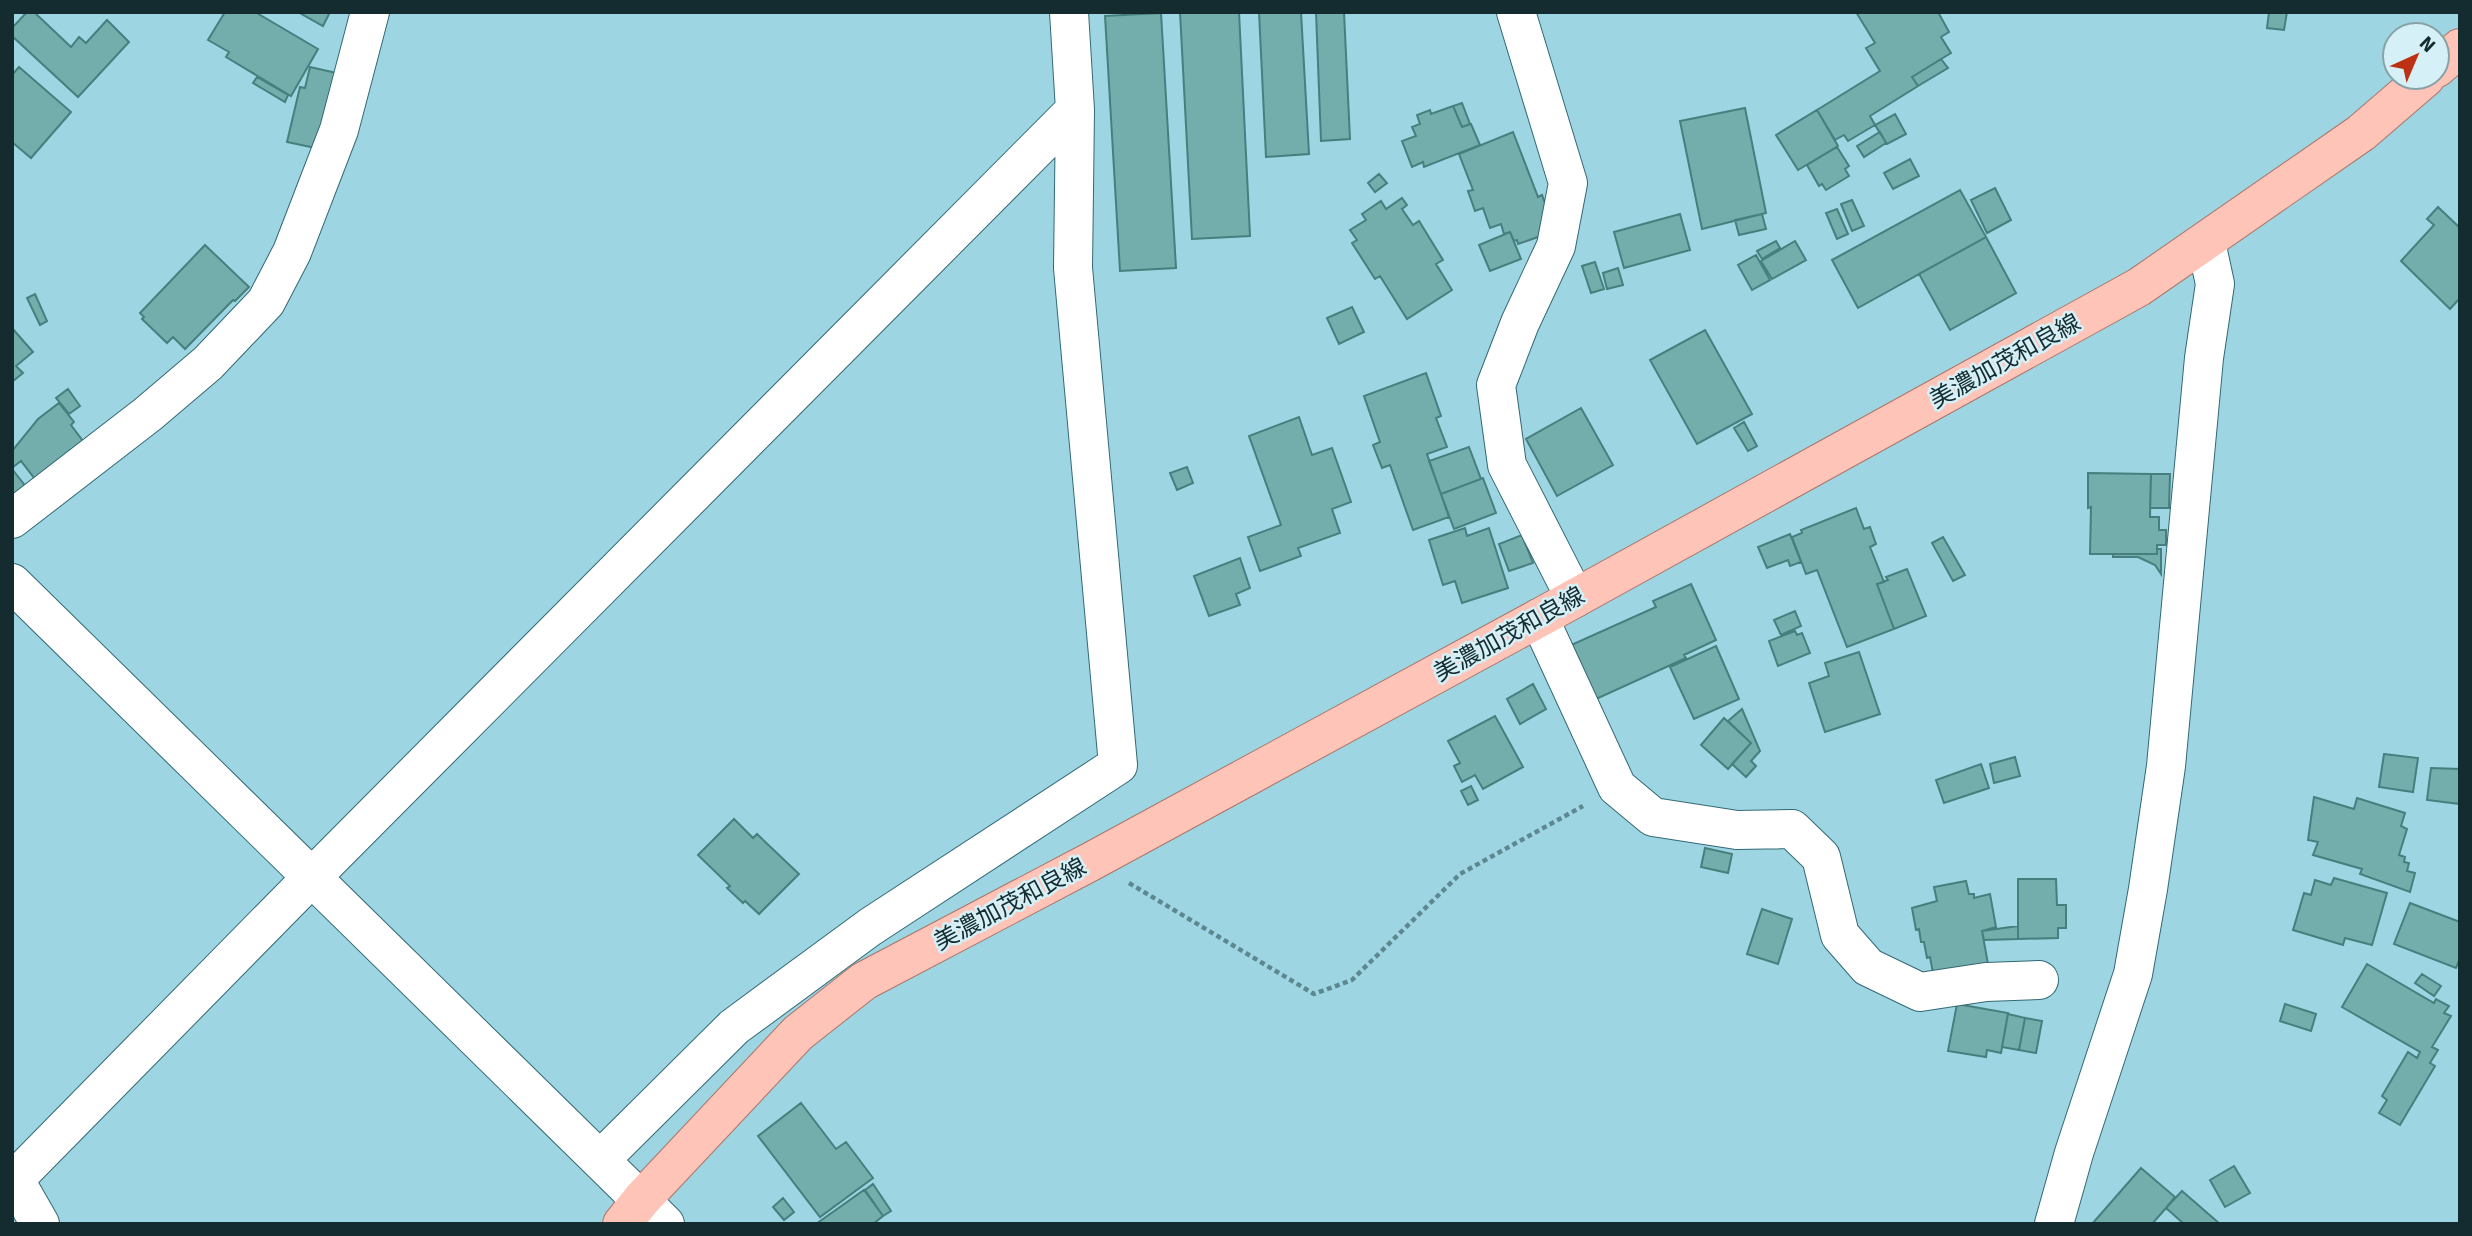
<svg xmlns="http://www.w3.org/2000/svg" width="2472" height="1236" font-family="Signika,'Noto Sans JP',sans-serif">
	<style>
		.building { fill: #74aeac; stroke: #467f7e; stroke-width: 2 }
		.lines { fill: none; stroke-linecap: round; stroke-linejoin: round }
		.street-casing { stroke: #336975; stroke-width: 40 }
		.secondary-casing { stroke: #336975; stroke-width: 40 }
		.primary-casing { stroke: #ab7569; stroke-width: 40 }
		.path { stroke: #5e8790; stroke-width: 4.5; stroke-dasharray: 5 3.5; stroke-linecap: butt }
		.street { stroke: #fff; stroke-width: 38 }
		.secondary { stroke: #fff; stroke-width: 38 }
		.primary { stroke: #fec4b8; stroke-width: 38 }
		.labels { text-anchor: middle; stroke-width: 5; stroke-linejoin: round; paint-order: stroke }
		.street-label { font-size: 24px; fill: #142b30; stroke: #d5f1f7 }
	</style>
	<rect width="100%" height="100%" fill="#9dd6e2"/>
	<path class="building" d="M27,12H34L71,47L79,37L86,43L107,20L129,42L78,97L12,36V28Z
		M225,12H255L318,49L291,96L226,57L229,52L208,40Z
		M298,12H330L323,26Z
		M1180,12H1239L1250,236L1192,239Z
		M1259,12H1301L1309,154L1266,157Z
		M1316,12H1344L1350,139L1321,141Z
		M1856,12H1938L1949,32L1941,37L1951,53L1912,77L1918,86L1870,116L1875,125L1848,141L1844,135L1835,140L1817,110L1880,71L1866,48L1875,43Z
		M2269,12H2287L2284,30L2267,28Z
		M1161,13L1176,268L1120,271L1105,16Z
		M1941,59L1948,68L1918,86L1912,77Z
		M19,67L71,112L31,158L12,142V75Z
		M310,67L341,74L325,150L287,142L300,87L305,88Z
		M257,77L288,95L285,102L253,83Z
		M1462,103L1470,124L1462,127L1453,106Z
		M1453,106L1462,127L1471,124L1480,145L1424,167L1423,162L1412,167L1402,141L1416,136L1412,127L1420,124L1417,115L1430,110L1431,114Z
		M1745,108L1766,213L1702,229L1680,121Z
		M1817,110L1838,146L1798,170L1776,135Z
		M1895,114L1906,134L1887,144L1875,125Z
		M1513,132L1538,197L1542,195L1549,214L1544,235L1518,244L1517,240L1514,241L1510,232L1504,234L1501,224L1490,228L1483,208L1475,211L1468,191L1473,190L1459,154Z
		M1880,132L1886,143L1864,157L1857,146Z
		M1837,147L1849,166L1845,169L1849,176L1826,190L1822,184L1819,186L1807,165Z
		M1910,159L1919,176L1893,189L1884,173Z
		M1379,174L1387,183L1375,192L1368,183Z
		M1995,188L2011,220L1987,233L1971,200Z
		M1960,190L1986,237L1858,308L1832,260Z
		M1402,198L1407,205L1402,209L1413,225L1419,221L1443,260L1436,264L1452,290L1407,319L1380,276L1375,279L1352,243L1357,240L1350,230L1366,220L1362,214L1381,201L1386,209Z
		M1852,200L1864,226L1852,231L1841,204Z
		M2438,207L2460,228V298L2450,309L2401,261L2434,225L2427,219Z
		M1837,209L1848,234L1837,239L1826,213Z
		M1680,214L1690,250L1624,268L1614,232Z
		M1762,214L1766,229L1739,235L1735,220Z
		M1510,232L1521,259L1490,271L1479,245Z
		M1986,237L2016,293L1950,330L1919,274Z
		M1776,241L1780,248L1762,259L1757,251Z
		M1795,241L1806,260L1772,279L1761,261Z
		M205,245L249,287L235,301L233,300L185,349L173,337L167,343L142,319L144,317L140,313Z
		M1756,255L1770,280L1752,290L1738,265Z
		M1595,262L1604,289L1591,293L1582,266Z
		M1618,268L1623,285L1607,289L1603,273Z
		M35,294L47,321L40,325L27,298Z
		M1352,307L1364,332L1339,344L1327,318Z
		M12,328L33,352L16,366L23,373L12,382Z
		M1705,330L1752,414L1697,444L1650,360Z
		M1426,373L1441,416L1436,418L1447,447L1427,454L1449,517L1413,530L1390,465L1382,468L1373,445L1380,442L1364,396Z
		M68,389L80,406L69,414L56,398Z
		M59,403L74,422L71,425L86,445L38,483L21,461L13,467L12,451L38,419Z
		M1581,408L1613,465L1557,496L1526,439Z
		M1299,417L1312,455L1332,448L1351,502L1332,509L1340,533L1298,548L1301,556L1260,571L1248,537L1281,525L1249,436Z
		M1744,422L1757,446L1748,451L1734,428Z
		M1469,447L1481,479L1441,494L1429,461Z
		M1187,467L1193,483L1177,490L1170,473Z
		M12,469L27,488L12,500Z
		M2088,473L2151,474L2150,517H2159V530H2166V545H2157V554H2090L2091,507L2088,508Z
		M2151,474H2170L2169,508H2150Z
		M1483,478L1496,513L1454,529L1441,494Z
		M1856,508L1864,529L1870,527L1876,544L1870,547L1884,582L1877,584L1894,629L1847,647L1817,570L1806,574L1792,537L1802,533L1801,530Z
		M1465,528L1467,536L1489,528L1508,588L1462,603L1455,581L1443,585L1429,540Z
		M1790,534L1801,562L1790,566L1788,560L1767,568L1758,547Z
		M1522,535L1533,563L1509,571L1499,544Z
		M1943,537L1965,575L1953,581L1932,543Z
		M2157,549H2161V574L2155,565L2138,557H2113V554H2157Z
		M1240,558L1250,588L1236,594L1240,605L1209,616L1194,576Z
		M1907,569L1926,616L1894,629L1877,584L1888,580L1886,577Z
		M1691,584L1716,640L1684,655L1686,658L1594,700L1569,646L1656,607L1653,601Z
		M1795,611L1801,626L1781,635L1774,620Z
		M1795,631L1797,635L1802,633L1810,653L1778,666L1769,641Z
		M1716,646L1739,699L1694,719L1670,667Z
		M1859,652L1880,714L1825,732L1809,683L1829,676L1825,663Z
		M1533,684L1546,709L1520,724L1507,699Z
		M1742,709L1760,751L1751,761L1756,766L1746,777L1732,764L1751,743L1728,721Z
		M1495,716L1523,767L1483,789L1475,775L1462,782L1454,766L1460,763L1448,741Z
		M1724,718L1751,743L1728,769L1701,745Z
		M2384,754L2418,758L2413,792L2379,787Z
		M2015,757L2020,776L1994,783L1990,764Z
		M1981,764L1989,788L1944,803L1936,780Z
		M2431,768L2460,769V804L2427,800Z
		M1471,786L1478,800L1468,805L1461,791Z
		M2314,797L2354,809L2357,798L2405,813L2401,826L2407,829L2399,855L2405,857L2404,862L2409,863L2407,871L2415,873L2410,892L2360,874L2362,869L2313,855L2318,842L2308,840Z
		M734,819L753,838L757,834L799,874L759,914L745,901L743,903L727,888L730,886L698,855Z
		M1705,848L1732,854L1728,873L1701,867Z
		M2334,878L2387,893L2372,945L2345,938L2343,945L2293,930L2304,893L2311,895L2315,880L2331,885Z
		M2018,879H2056L2057,905H2066V928H2058V938L2018,939Z
		M1966,881L1969,894H1974V898L1990,894L1996,927L1982,931L1988,964L1933,973L1930,957L1927,958L1924,942H1921L1919,929L1916,930L1912,908L1937,901L1934,887Z
		M2410,903L2460,922V958L2456,968L2394,944Z
		M1762,909L1792,919L1778,964L1747,954Z
		M2018,926V939L1984,940L1982,931Z
		M2367,964L2434,1003L2436,999L2449,1006L2444,1013L2451,1016L2432,1047L2438,1050L2430,1063L2435,1066L2400,1125L2379,1113L2387,1100L2382,1096L2408,1052L2417,1058L2420,1052L2342,1007Z
		M2422,974L2441,986L2434,996L2415,983Z
		M1957,1004L2008,1013L2001,1053L1987,1050L1986,1057L1948,1051Z
		M2285,1004L2316,1014L2311,1031L2280,1021Z
		M2008,1014L2025,1018L2019,1050L2002,1047Z
		M2025,1018L2042,1021L2036,1053L2019,1050Z
		M801,1103L836,1149L846,1142L873,1178L820,1217L758,1136Z
		M2234,1166L2250,1193L2225,1207L2210,1180Z
		M2141,1168L2175,1197L2166,1208L2152,1224H2092Z
		M873,1184L891,1211L883,1216L865,1190Z
		M864,1190L883,1216L873,1224H816Z
		M2182,1191L2220,1224H2184L2166,1208Z
		M783,1198L794,1212L784,1220L773,1207Z"/>
	<g class="lines">
		<g class="street-casing">
			<path id="street" d="M1516,12L1568,183L1556,246L1520,323L1496,385L1507,465L1575,598
				M12,519L148,414L208,363L266,302L292,252L339,130L370,12
				M12,583L665,1224
				M1539,618L1617,787L1653,817L1737,830L1792,829L1821,857L1840,935L1868,967L1920,992L1986,982L2039,980
				M600,1160L734,1027L870,927L1118,765L1073,268L1075,110L1069,12
				M12,1175L40,1224
				M16,1178L312,877L1075,110"/>
		</g>
		<g class="secondary-casing">
			<path id="secondary" d="M2054,1224L2074,1153L2133,974L2148,889L2166,766L2204,358L2215,284L2206,242"/>
		</g>
		<g class="primary-casing">
			<path id="primary" d="M2437,68L2460,48
				M622,1224L642,1199L798,1033L864,981L1092,861L1539,618L2139,287L2361,133L2426,77"/>
		</g>
		<path class="path" d="M1129,883L1314,994L1352,980L1460,874L1583,806"/>
		<use href="#street" class="street"/>
		<use href="#secondary" class="secondary"/>
		<use href="#primary" class="primary"/>
	</g>
	<g class="labels">
		<g class="street-label">
			<text transform="translate(2005 361) rotate(-29)" y="8">美濃加茂和良線</text>
			<text transform="translate(1509 634) rotate(-29)" y="8">美濃加茂和良線</text>
			<text transform="translate(1010 904) rotate(-28)" y="8">美濃加茂和良線</text>
		</g>
	</g>
	<rect width="2472" height="1236" fill="none" stroke="#142b30" stroke-width="28"/>
	<g transform="translate(2416 56) rotate(44)"><circle r="33" fill="#d5f1f7" stroke="#88a2a7" stroke-width="2"/>
	<path d="M0-5L12 26L0 18L-12 26Z" fill="#bc3113"/>
	<text y="-10" font-size="19" font-weight="bold" text-anchor="middle" fill="#142b30">N</text>
	</g>
</svg>
